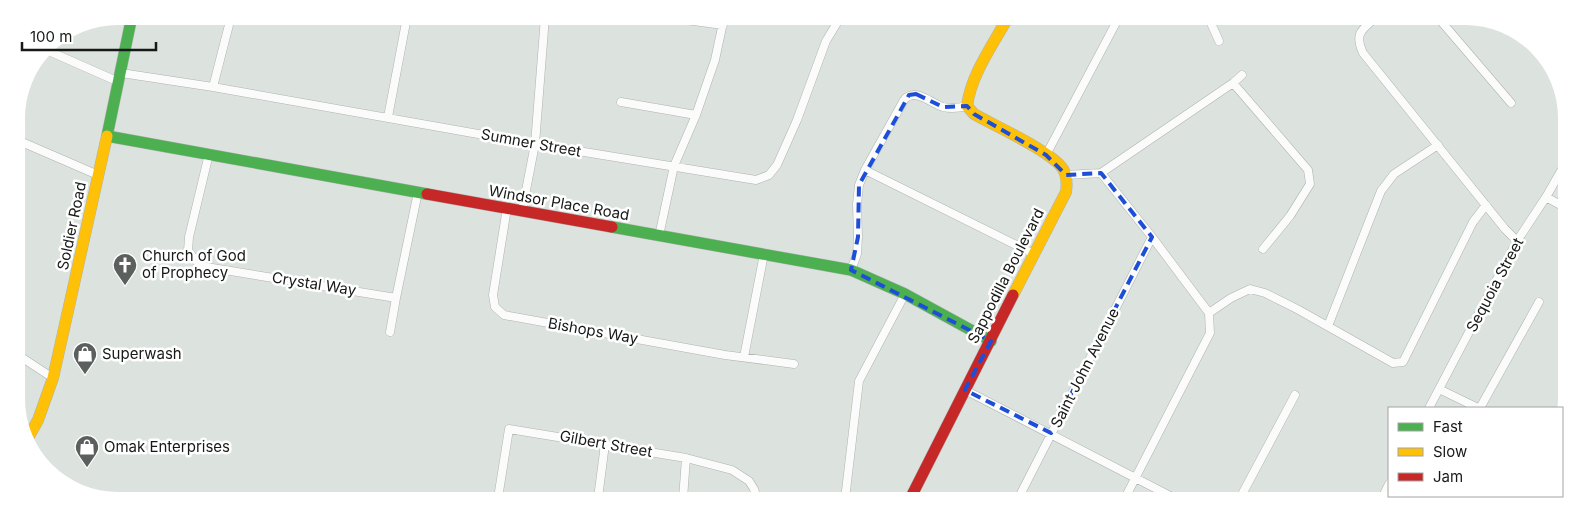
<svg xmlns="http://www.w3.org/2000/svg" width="1583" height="517" font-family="Inter,sans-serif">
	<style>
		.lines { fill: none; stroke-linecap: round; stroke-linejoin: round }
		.street-casing { stroke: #afb3b0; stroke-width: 9 }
		.fast-casing { stroke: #afb3b0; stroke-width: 12 }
		.slow-casing { stroke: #afb3b0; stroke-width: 12 }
		.jam-casing { stroke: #afb3b0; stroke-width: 12 }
		.street { stroke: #fafbfa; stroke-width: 8 }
		.fast { stroke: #4caf50; stroke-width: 11 }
		.slow { stroke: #ffc107; stroke-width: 11 }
		.jam { stroke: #c62828; stroke-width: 11 }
		.marked { fill: none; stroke: #1d4ed8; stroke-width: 4; stroke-dasharray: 10 6; stroke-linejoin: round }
		.labels { text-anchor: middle; stroke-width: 5; stroke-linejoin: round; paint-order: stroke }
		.street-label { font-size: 15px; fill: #161917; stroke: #fff }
		.poi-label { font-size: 15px; fill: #161917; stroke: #fff; text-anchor: start }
	</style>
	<rect width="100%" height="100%" fill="#dce2de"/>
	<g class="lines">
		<g class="street-casing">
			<path id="street" d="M671,18L723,25
				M1373,20C1360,31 1355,35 1363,53L1505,229L1517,241
				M1440,20L1511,103
				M1210,21L1219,41
				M44,49L119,82
				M121,73L213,87L535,144L756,180L769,175L777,165L797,120L826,41L840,18
				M1233,83L1308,170L1310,184L1290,216L1263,249
				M213,87L231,17
				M621,102L696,115
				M388,117L407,17
				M17,140L98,175
				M209,154L189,237L188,251L198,263L206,267L396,298
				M1046,155L1118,19
				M865,170L1034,254
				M1101,173L1152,237L1209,313L1210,333L1124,500
				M1066,175L1101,173L1233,83L1242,75
				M1546,197L1564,207
				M507,208L493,295L495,307L504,315L725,355L794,364
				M522,211L535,144L545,17
				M659,236L674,166L696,115L715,60L724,18
				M851,270L857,254L858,237L857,204L859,185L865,170L904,100C915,87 930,103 943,107C951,109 959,108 967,106
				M1209,313L1231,298L1250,289L1265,293L1297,309L1393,363L1403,362L1473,222L1486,205
				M1328,326L1381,191L1394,174L1438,145
				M390,332L396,298L418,192
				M18,355L53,378
				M744,357L764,254
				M1439,389L1478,408
				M965,390L1178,500
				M1429,408L1517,241L1546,197L1565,164
				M1480,408L1539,302
				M498,498L509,429L686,458L732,470L749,481L754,489L757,499
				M598,498L605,444
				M683,499L686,458
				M845,499L859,381L905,294
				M1018,499L1152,237
				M1239,500L1295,395
				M1381,500L1389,484"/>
		</g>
		<g class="fast-casing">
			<path id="fast" d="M107,136L427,194
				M107,136L132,16
				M612,227L851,270L905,294L991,341"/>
		</g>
		<g class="slow-casing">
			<path id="slow" d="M1007,19C992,46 971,75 967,106L974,114C995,126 1051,151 1063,169C1067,176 1067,185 1066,192L1013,295
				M28,438L38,420L53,378L107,136"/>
		</g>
		<g class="jam-casing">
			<path id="jam" d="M427,194L612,227
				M910,499L1013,295"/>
		</g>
		<use href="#street" class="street"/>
		<use href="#fast" class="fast"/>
		<use href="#slow" class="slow"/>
		<use href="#jam" class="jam"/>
	</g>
	<path class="marked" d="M916,94L943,107L967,106L974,114L1046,155L1066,175L1101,173L1152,237L1051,433L965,390L991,341L851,270L858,237L859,185L909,95Z"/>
	<defs>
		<g id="church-pin" transform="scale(1.25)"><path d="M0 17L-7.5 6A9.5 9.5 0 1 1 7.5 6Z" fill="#5b5f5d" stroke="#fff"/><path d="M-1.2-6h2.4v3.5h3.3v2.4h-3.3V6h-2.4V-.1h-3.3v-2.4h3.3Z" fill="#fff"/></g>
		<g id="shop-pin" transform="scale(1.25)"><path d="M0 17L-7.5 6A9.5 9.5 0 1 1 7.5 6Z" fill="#5b5f5d" stroke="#fff"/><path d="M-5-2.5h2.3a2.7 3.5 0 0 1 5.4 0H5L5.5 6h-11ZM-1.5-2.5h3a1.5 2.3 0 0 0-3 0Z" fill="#fff"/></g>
	</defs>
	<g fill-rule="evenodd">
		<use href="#church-pin" x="125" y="265"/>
		<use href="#shop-pin" x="85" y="354"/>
		<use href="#shop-pin" x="87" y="447"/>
	</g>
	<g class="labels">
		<g class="street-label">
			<text transform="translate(531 143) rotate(10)" y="5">Sumner Street</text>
			<text transform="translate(559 203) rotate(10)" y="5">Windsor Place Road</text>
			<text transform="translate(72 226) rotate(-78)" y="5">Soldier Road</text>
			<text transform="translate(1006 276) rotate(-63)" y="5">Sappodilla Boulevard</text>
			<text transform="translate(314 284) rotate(9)" y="5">Crystal Way</text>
			<text transform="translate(1495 285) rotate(-62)" y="5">Sequoia Street</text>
			<text transform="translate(593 331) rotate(10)" y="5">Bishops Way</text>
			<text transform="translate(1085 368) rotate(-63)" y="5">Saint John Avenue</text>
			<text transform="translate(606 444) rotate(10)" y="5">Gilbert Street</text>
		</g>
		<g class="poi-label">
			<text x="142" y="261">Church of God<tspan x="142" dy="17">of Prophecy</tspan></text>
			<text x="102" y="359">Superwash</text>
			<text x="104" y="452">Omak Enterprises</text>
		</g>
	</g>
	<path d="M0 0H1583V517H0ZM118 25H1465A93 93 0 0 1 1558 118V399A93 93 0 0 1 1465 492H118A93 93 0 0 1 25 399V118A93 93 0 0 1 118 25Z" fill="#fff" fill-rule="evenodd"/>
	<rect x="1388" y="407" width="175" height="90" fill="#ffffff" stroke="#a2a3a2"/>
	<rect x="1398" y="423" width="25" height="8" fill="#4caf50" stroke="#a2a3a2"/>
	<text x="1433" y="432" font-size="15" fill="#161917">Fast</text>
	<rect x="1398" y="448" width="25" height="8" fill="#ffc107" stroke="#a2a3a2"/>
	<text x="1433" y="457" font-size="15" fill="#161917">Slow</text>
	<rect x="1398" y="473" width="25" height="8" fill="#c62828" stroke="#a2a3a2"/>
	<text x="1433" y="482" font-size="15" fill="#161917">Jam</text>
	<path d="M22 42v8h134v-8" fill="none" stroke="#161917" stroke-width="2.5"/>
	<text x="30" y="42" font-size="15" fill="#161917" stroke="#ffffff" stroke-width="4" paint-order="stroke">100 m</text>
</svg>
